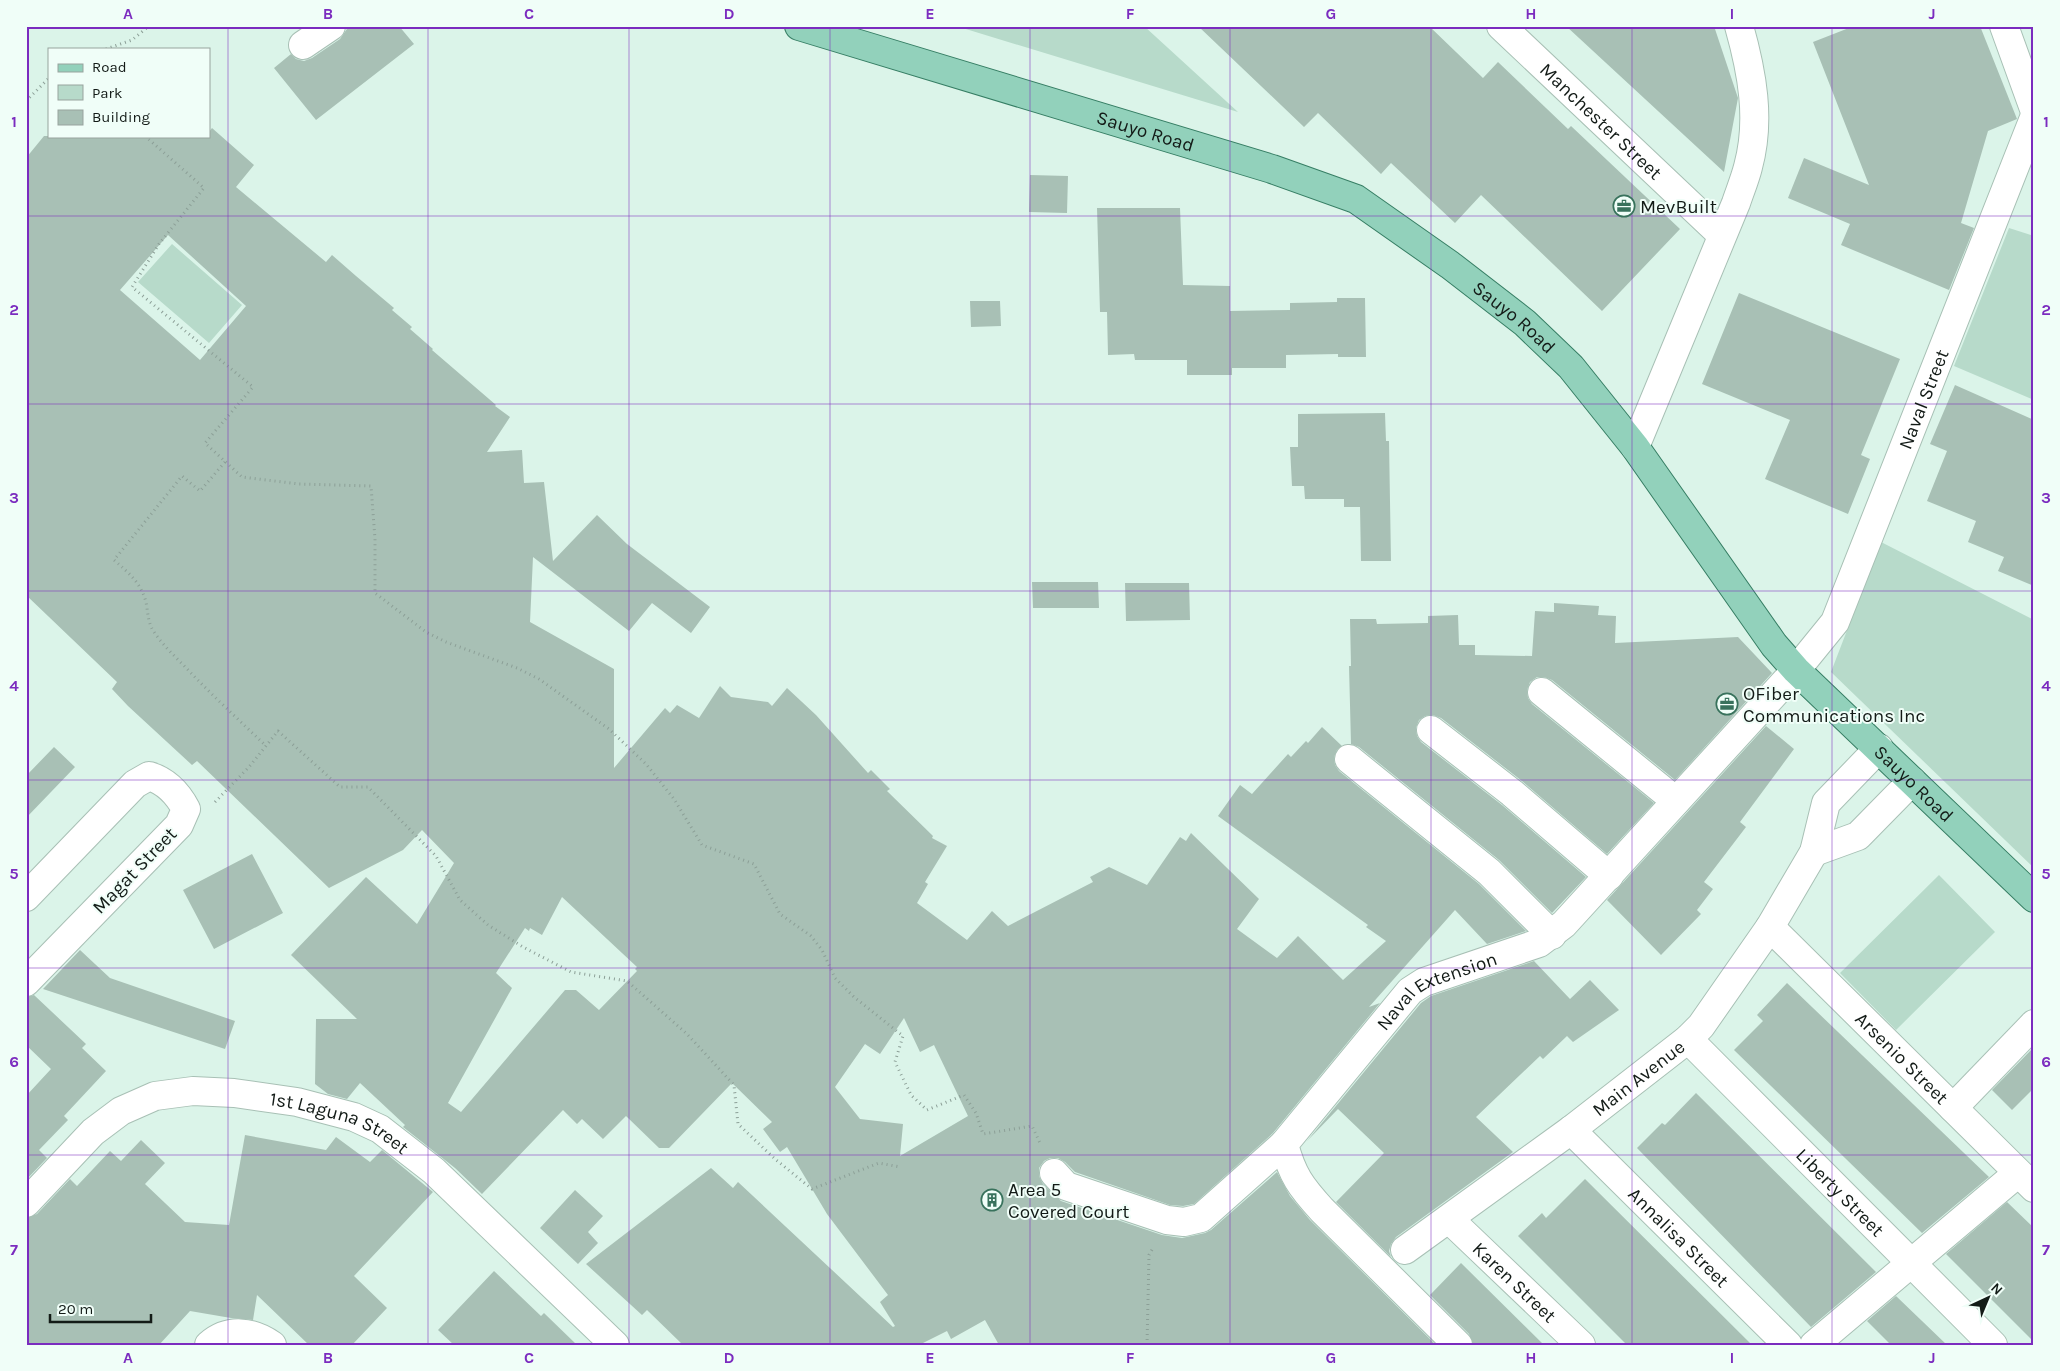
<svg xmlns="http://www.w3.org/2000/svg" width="2060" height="1371" font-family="Karla,sans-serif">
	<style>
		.green { fill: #b7daca }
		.building { fill: #a8c0b5; fill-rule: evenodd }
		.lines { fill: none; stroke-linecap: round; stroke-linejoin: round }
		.minor-casing { stroke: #a8c0b5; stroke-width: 30 }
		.major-casing { stroke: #367e64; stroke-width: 30 }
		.path { stroke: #8c9f97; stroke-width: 3; stroke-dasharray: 1 4; stroke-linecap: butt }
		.minor { stroke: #fff; stroke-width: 28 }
		.major { stroke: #92d1bb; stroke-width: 28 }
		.grid { fill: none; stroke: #7b2cbf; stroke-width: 1; stroke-opacity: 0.55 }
		.labels { text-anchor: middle; stroke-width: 4; stroke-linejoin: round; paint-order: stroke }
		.street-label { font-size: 19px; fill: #131b17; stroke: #f0fef8 }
		.poi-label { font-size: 19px; fill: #131b17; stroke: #f0fef8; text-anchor: start }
		.neatline { fill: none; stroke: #7b2cbf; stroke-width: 2 }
		.grid-label { font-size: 16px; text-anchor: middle; font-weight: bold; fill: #7b2cbf }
	</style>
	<rect width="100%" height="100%" fill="#dbf4e9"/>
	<path class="green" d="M956,26H1144L1238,112Z
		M2009,228L2034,236V400L1954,366Z
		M172,244L242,305L209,343L138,282Z
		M1881,542L2034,620V868L1831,672Z
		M1939,875L1995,932L1896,1030L1840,973Z"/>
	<path class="building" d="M349,26H399L414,44L316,120L274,68L291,54L296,59L304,61L312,58L340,39Z
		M1198,26H1429L1483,78L1498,62L1568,129L1571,126L1680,229L1602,311L1481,195L1455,223L1391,163L1381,174L1318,113L1304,127Z
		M1566,26H1714L1738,98L1724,172Z
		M1854,26H1980L2017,119L1988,131L1961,223L1974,228L1949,290L1841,245L1850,224L1788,198L1804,158L1869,185L1813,42Z
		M212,128L254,165L236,187L326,262L332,255L356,276L394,308L392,310L412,327L410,329L433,349L432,350L496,405L495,406L510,417L487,452L522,450L524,483L544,482L553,561L597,515L627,544L710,607L691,633L652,603L629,631L533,557L530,622L614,669V768L665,708L670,713L677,705L699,718L720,686L731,697L768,702L772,706L787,688L816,715L868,773L871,770L890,789L887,791L933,836L932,838L947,846L925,882L928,884L917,903L967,940L992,911L1008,926L1093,882L1090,877L1109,867L1147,885L1180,837L1186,841L1191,833L1259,899L1237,929L1277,958L1298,936L1343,980L1386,941L1366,927L1368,925L1218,816L1240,785L1252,794L1288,754L1291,757L1306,741L1308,743L1322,727L1342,746L1337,750L1334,757L1335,765L1339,771L1479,884L1526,931L1487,944L1455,910L1369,1007L1380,1003L1273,1133L1194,1204L1183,1206L1170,1205L1075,1172L1065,1162L1058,1158H1050L1044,1161L1039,1168V1176L1043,1184L1061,1201L1162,1235L1182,1238L1205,1233L1211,1230L1277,1172L1290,1196L1310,1220L1436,1345H999L985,1320L951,1339L947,1331L919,1345H683L647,1310L642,1315L586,1264L711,1168L733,1188L738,1182L893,1327L895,1326L880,1302L888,1295L827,1214L787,1147L780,1152L763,1129L772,1122L732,1083L669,1148H659L626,1116L603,1139L582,1119L577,1124L563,1110L482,1194L455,1168L403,1127L405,1125L360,1083L347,1099L328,1094L315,1084L316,1019H357L291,955L366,877L417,924L454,863L422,830L403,850L329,888L197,761L192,765L128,706L112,689L117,682L26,595V158L44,136H209V132ZM168,235L246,306L200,360L120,290ZM562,897L637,967L635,969L637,971L599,1010L576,990H565L461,1112L448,1103L512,988L496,973L525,928L529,931L530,928L542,935ZM904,1018L920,1052L934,1045L968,1116L900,1156L903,1124L860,1119L835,1087L865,1044L880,1054Z
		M1030,175L1068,176L1067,213L1029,212Z
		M1097,208H1180L1183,285L1230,286V311L1290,310V303L1337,302V298H1365L1366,357H1338V354L1286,355V368H1232V375H1187V360H1135L1134,354L1108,355L1107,312H1100Z
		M1739,293L1900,359L1861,455L1870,459L1848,514L1765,479L1790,420L1702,384Z
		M970,301H1000L1001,326L971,327Z
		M1955,385L2034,420V586L1998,571L2004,557L1968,542L1976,521L1927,501L1947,451L1930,444Z
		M1385,413L1386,441H1389L1391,561H1361L1360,507H1344V499H1305L1304,486H1292L1290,447H1298V414Z
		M1032,582H1098L1099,608H1033Z
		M1125,583H1189L1190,620L1126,621Z
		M1554,603L1599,606L1598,615L1616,616L1615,643L1738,637L1772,673L1675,780L1552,680L1544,677H1537L1530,682L1527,690L1528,698L1532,704L1654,803L1607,854L1522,781L1441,718L1433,715L1425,716L1419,720L1416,728L1417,736L1421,742L1502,805L1586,877L1552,913L1499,860L1359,747L1351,744L1349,666H1351L1350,619H1376L1377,624L1428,623V616L1458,615L1459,645H1475V655L1532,656L1535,611L1554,612Z
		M1766,726L1794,749L1740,822L1746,827L1704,882L1713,889L1697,910L1701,914L1661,955L1607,900Z
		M54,747L75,767L26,818V776Z
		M252,854L283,913L214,949L183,890Z
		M80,950L110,978L235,1021L225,1049L43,989Z
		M1534,961L1570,999L1590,980L1619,1010L1573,1042L1567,1036L1543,1059L1540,1056L1476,1117L1513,1152L1396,1237L1391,1244L1389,1251L1391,1257L1336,1202L1384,1153L1338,1109L1307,1141L1421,1003L1431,996Z
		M1787,983L1989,1177L1922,1233L1734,1050L1763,1021L1757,1015Z
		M34,995L86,1044L82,1048L106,1071L64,1116L68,1120L39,1150L47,1158L26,1180V1096L51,1069L26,1045V997Z
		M2034,1047V1088L2012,1110L1992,1090Z
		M1696,1093L1876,1272L1811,1327L1637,1148L1662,1123L1665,1125Z
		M245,1135L326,1150L336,1137L370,1162L382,1150L433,1192L354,1276L387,1308L352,1345H309L257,1295L253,1320L231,1318L190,1311L159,1345H26V1218L37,1214L70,1179L77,1186L110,1151L121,1161L141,1140L165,1163L145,1184L185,1222L229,1225Z
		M1585,1179L1752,1345H1627L1518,1236L1542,1213L1546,1218Z
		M575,1190L603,1216L588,1232L598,1243L578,1264L540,1228Z
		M2007,1202L2034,1228V1342L1946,1254Z
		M1461,1263L1544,1345H1473L1469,1334L1430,1295Z
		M494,1271L541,1316L544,1313L577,1345H454L438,1330Z
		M1896,1296L1947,1345H1891L1867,1321Z"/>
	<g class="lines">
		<g class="minor-casing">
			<g id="minor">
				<path id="s1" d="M1501,26L1722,235"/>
				<path d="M2004,26L2034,109"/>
				<path d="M303,45L331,26"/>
				<path d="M1635,447L1736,203C1740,191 1745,179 1748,167C1761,120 1752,72 1739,26"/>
				<path d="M1542,692L1676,801"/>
				<path d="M1431,730L1512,793L1609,876"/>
				<path d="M1349,759L1489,872L1552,935"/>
				<path d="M1814,852L1858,836L1912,781"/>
				<path d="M26,897L135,784L149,776C166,781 178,794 186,809L179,825L26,982"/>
				<path id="s2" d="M1770,927L2034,1188"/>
				<path id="s3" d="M1688,1039L1993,1345"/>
				<path d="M1953,1108L2034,1024"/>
				<path id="s4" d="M1571,1130L1788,1345"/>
				<path d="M1054,1173L1066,1186L1167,1220L1184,1222L1201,1218L1284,1144"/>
				<path id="s5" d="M26,1203L93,1132L121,1111L155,1096L193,1091L234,1093L297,1102L354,1117L380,1129L434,1171L615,1345"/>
				<path id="s6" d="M1449,1219L1581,1345"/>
				<path id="s7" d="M1405,1250L1571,1130L1688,1039L1701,1026L1770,927L1814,852L1826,803L1879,748"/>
				<path d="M209,1345C228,1328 252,1331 272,1345"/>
				<path id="s8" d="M1458,1345L1322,1210C1301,1187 1292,1175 1284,1144L1410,991L1424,982L1539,943L1564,924L1796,670L1835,622L2034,118"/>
				<path d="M1814,1345L2018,1173"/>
			</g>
		</g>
		<g class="major-casing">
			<g id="major">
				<path id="s9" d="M799,26L1272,169L1356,199L1450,265L1525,323L1571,367L1635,447L1774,645L1796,670L2034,898"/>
			</g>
		</g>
		<path class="path" d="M106,49L132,40L149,26
			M26,101L49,78
			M145,136L204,188L159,244L132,287L253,387L205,443L242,477L299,484L371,486L375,539V593L426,632L446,642L517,668L539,679L609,729L646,764L674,799L702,845L754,864L780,914L811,936L822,950L835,978L854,997L903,1036L895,1062L911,1095L927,1110L964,1095L976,1113L983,1134L1032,1126L1041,1145
			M225,462L200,491L182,476L114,560C129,573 141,583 146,602C148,613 148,623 154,632C164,647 178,659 190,672C214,697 240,721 265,745
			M215,802L249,767L278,731L340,787H368L436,856L460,900L488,925L523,947L571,972L627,981L687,1034L734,1085L738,1124L775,1159L812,1189L879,1163L900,1167
			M1147,1345L1149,1255L1153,1248"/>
		<use href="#minor" class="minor"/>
		<use href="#major" class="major"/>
	</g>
	<path class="grid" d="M228,26V1345M428,26V1345M629,26V1345M830,26V1345M1030,26V1345M1230,26V1345M1431,26V1345M1632,26V1345M1832,26V1345M26,216H2034M26,404H2034M26,591H2034M26,780H2034M26,968H2034M26,1155H2034"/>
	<defs>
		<g id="office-ring" transform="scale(1.125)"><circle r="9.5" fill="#f0fef8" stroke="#38725c" stroke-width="1.5"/><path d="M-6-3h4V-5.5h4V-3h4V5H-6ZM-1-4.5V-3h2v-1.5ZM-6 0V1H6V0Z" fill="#38725c"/></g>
		<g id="building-ring" transform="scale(1.125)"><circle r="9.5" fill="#f0fef8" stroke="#38725c" stroke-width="1.5"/><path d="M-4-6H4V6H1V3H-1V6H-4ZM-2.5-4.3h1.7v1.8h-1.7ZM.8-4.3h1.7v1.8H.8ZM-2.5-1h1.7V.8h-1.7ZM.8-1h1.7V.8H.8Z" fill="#38725c"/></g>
	</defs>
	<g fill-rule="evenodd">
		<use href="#office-ring" x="1624" y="206"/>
		<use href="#office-ring" x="1727" y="704"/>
		<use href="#building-ring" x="992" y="1200"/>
	</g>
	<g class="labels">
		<g class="street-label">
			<text dy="7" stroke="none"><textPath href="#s1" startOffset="138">Manchester Street</textPath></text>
			<text dy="7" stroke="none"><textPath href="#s9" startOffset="362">Sauyo Road</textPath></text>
			<text dy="7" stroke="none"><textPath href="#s9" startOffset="781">Sauyo Road</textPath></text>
			<text dy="7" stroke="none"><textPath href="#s8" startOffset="1282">Naval Street</textPath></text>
			<text dy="7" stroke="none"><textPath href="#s9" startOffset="1398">Sauyo Road</textPath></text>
			<text transform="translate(134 870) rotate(-46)" y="7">Magat Street</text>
			<text dy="7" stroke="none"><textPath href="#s8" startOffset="490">Naval Extension</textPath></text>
			<text dy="7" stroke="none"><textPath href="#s2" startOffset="186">Arsenio Street</textPath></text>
			<text dy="7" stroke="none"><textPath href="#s7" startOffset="290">Main Avenue</textPath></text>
			<text dy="7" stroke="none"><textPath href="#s5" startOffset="360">1st Laguna Street</textPath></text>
			<text dy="7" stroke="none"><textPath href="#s3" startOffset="216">Liberty Street</textPath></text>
			<text dy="7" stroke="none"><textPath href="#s4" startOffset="152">Annalisa Street</textPath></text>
			<text dy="7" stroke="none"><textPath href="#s6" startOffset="91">Karen Street</textPath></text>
		</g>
		<g class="poi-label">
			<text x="1640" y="213">MevBuilt</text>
			<text x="1743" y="700">OFiber<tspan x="1743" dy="22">Communications Inc</tspan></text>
			<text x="1008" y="1196">Area 5<tspan x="1008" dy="22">Covered Court</tspan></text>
		</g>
	</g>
	<rect width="2060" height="1371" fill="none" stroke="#f0fef8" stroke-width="55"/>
	<rect x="48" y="48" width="162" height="90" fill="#f0fef8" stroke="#98a39e"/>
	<rect x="58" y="64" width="25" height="8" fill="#92d1bb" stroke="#98a39e"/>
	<text x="92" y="72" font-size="15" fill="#131b17">Road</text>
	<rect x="58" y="85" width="25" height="15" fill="#b7daca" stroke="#98a39e"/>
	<text x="92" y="98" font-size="15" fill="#131b17">Park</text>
	<rect x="58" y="110" width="25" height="15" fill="#a8c0b5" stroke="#98a39e"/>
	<text x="92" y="122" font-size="15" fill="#131b17">Building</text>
	<g transform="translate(1988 1298) rotate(44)" stroke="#f0fef8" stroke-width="4" paint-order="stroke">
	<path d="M0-4L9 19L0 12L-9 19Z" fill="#131b17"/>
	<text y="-8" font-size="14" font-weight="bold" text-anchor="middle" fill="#131b17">N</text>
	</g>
	<path d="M50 1314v8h101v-8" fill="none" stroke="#131b17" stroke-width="2.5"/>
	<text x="58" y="1314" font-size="15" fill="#131b17" stroke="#f0fef8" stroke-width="4" paint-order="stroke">20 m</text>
	<rect x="28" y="28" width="2004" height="1316" class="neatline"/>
	<g class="grid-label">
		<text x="128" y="19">A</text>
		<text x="328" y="19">B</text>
		<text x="529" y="19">C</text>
		<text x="729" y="19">D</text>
		<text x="930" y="19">E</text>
		<text x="1130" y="19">F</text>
		<text x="1331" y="19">G</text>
		<text x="1531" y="19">H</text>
		<text x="1732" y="19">I</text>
		<text x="1932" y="19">J</text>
		<text x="14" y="127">1</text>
		<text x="2046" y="127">1</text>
		<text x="14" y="315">2</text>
		<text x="2046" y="315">2</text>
		<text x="14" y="503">3</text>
		<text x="2046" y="503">3</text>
		<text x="14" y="691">4</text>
		<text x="2046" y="691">4</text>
		<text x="14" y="879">5</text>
		<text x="2046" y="879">5</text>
		<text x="14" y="1067">6</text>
		<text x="2046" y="1067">6</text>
		<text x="14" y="1255">7</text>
		<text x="2046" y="1255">7</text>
		<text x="128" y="1363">A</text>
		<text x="328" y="1363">B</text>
		<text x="529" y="1363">C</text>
		<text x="729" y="1363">D</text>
		<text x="930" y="1363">E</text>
		<text x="1130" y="1363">F</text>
		<text x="1331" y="1363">G</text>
		<text x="1531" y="1363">H</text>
		<text x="1732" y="1363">I</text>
		<text x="1932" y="1363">J</text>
	</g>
</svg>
